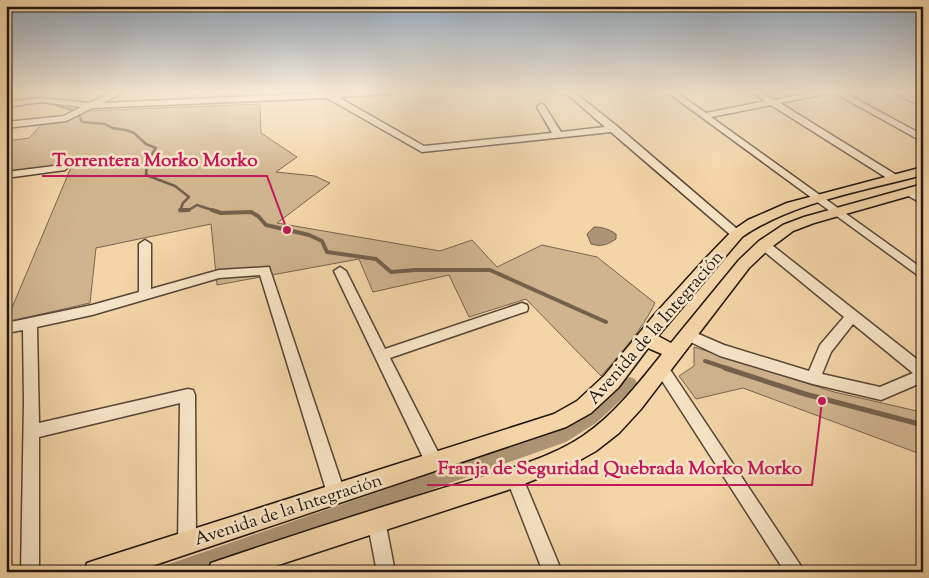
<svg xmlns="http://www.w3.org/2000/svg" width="929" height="578" font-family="'Sorts Mill Goudy',serif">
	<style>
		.green { fill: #cfb48e; stroke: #78644f }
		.water { fill: #ac9474; stroke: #74614c }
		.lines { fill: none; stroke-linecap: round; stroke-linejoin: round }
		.stream-far2 { stroke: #74614c; stroke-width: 2.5 }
		.stream-far1 { stroke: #74614c; stroke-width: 4 }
		.stream { stroke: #74614c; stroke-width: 5 }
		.canal { fill: #ac9474; fill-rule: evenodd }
		.minor-casing { stroke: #564536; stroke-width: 3 }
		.major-casing { stroke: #211510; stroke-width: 3 }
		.minor { fill: #f7e4c6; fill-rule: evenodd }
		.major { fill: #f3d5a8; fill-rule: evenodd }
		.labels { text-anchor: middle; stroke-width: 5; stroke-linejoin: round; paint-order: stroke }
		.street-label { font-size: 18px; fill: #211510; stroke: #f7e4c6 }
		.leader { fill: none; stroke: #c2185b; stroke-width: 2 }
		.callout-dot { fill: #c2185b; stroke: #f7e4c6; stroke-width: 2 }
		.callout-label { font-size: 19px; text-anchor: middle; font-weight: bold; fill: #c2185b; stroke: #f7e4c6; stroke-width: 5; stroke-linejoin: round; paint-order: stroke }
	</style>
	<rect width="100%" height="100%" fill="#f3d5a8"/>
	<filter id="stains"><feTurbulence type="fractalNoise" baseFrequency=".004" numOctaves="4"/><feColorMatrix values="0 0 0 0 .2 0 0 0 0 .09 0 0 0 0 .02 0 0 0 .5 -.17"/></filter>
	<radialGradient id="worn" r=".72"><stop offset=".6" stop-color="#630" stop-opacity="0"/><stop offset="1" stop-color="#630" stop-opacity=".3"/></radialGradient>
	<path class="green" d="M260,104L261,133L297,157L276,172L315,176L330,183L277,223L440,251L472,240L497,267L542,245L597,257L655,303C642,330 621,353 601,376L526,299L469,317L449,275L373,292L359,259L217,285L211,224L96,248L90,303L6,322L72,165L6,173V141L29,138L43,123L68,121L88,111Z
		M694,347L834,392L917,411L923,410V455L743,388L696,399L679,376L694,366Z"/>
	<path class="water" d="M594,227C602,227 609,229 616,234V239C607,245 601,247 591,244L587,234Z"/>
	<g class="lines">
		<path class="stream-far2" d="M44,101L78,112L82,122L105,124L112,128L126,130L134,133L146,144L156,148L147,162L146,175L175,186L189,197L183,203L180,211H187L197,205L215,211"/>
		<path class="stream-far1" d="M180,210H189
			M212,210L221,213L251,212L258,216L266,225L309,235L322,241L327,252L376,259L391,272L415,270H490L606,322
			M705,361L729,369"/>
		<path class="stream" d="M725,368L805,394L923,425"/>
		<path class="canal" d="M630,377L635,379L637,383L635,387L596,423L566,442L199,572H163L165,565L172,563L555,431L586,413L625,379Z"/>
		<g class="minor-casing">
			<path id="minor" d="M113,92H123L103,103L343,92H391L387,94L338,97L424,146L552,133L537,107L541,104L544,105L561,132L605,127L565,92H574L618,127L743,234L737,238L733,237L611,132L422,152L327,98L92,108L66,121L6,128V122L64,116L81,107L41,102L6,107V102L41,98L89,103Z
				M667,92H676L706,113L765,101L752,92H761L774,100L813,92H829L825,94L780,103L898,176V180H890L771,105L711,117L923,269V279Z
				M833,92H843L923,135V142Z
				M892,92H902L923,102V107Z
				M62,165L67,168L65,170L6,178V172Z
				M909,189L923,196V204L905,194L904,192L905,190Z
				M145,240L151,244V289L219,270L269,267L345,493L342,499L336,502L330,499L327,493L260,275L219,278L92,315L37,327L39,423L188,389L193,390L195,395L196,541L193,547L187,550L181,547L178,541L180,403L39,437V572H21L24,401L23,330L6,333V323L92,305L139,292V244Z
				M764,241L768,242L923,364V382L881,400L813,384L720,356L682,338L680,334L682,330L687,329L724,345L809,371L820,345L844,317L760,248L758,245ZM853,324L913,373L880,387L822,374L831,352Z
				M340,267L346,271L385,349L522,303L527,305L528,308L527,311L390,358L440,456L442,462L440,468L434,470L428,468L334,271Z
				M662,363L667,365L805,572H785L657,373L655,369L657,365Z
				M514,469L520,471L562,572H543L506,477L508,471Z
				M376,511L382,514L385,520L395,572H377L367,520L370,514Z"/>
		</g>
		<g class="major-casing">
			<path id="major" d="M923,167V175C863,191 793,202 742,237L658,336L671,343L739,260L759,241L783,225L804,217L923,184V192L814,223L793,231L769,249L749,268L641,409L619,433L596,451L571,465L514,488L257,572H208L211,563L220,560C291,536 362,513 434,491C479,477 544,463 583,436C615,414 638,384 662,354L648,348L618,388L591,413L566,427L134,572H84L87,563L96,560L554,414L577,401L604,376L655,314L704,260L732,231L748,220L787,203Z"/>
		</g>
		<use href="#minor" class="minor"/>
		<use href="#major" class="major"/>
	</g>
	<linearGradient id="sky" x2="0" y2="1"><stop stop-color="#90a7ba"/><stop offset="0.53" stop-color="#faecd8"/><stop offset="1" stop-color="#faecd8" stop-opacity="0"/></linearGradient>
	<rect width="929" height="173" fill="url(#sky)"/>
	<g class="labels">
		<g class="street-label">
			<text transform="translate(655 327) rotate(-49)" y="6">Avenida de la Integración</text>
			<text transform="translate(288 509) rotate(-18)" y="6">Avenida de la Integración</text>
		</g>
	</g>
	<path class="leader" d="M287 230L267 176H42M822 401L812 485H427"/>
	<g class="callout-dot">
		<circle cx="287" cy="230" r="5"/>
		<circle cx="822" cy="401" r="5"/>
	</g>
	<g class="callout-label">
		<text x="155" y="166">Torrentera Morko Morko</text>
		<text x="620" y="474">Franja de Seguridad Quebrada Morko Morko</text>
	</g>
	<rect width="929" height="578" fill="none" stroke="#f3d5a8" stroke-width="25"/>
	<rect x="8" y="8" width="914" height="563" fill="none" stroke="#211510" stroke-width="2.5"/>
	<rect x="12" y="12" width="904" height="553" fill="none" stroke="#211510"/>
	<rect width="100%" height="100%" filter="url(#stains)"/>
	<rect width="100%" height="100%" fill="url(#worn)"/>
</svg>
